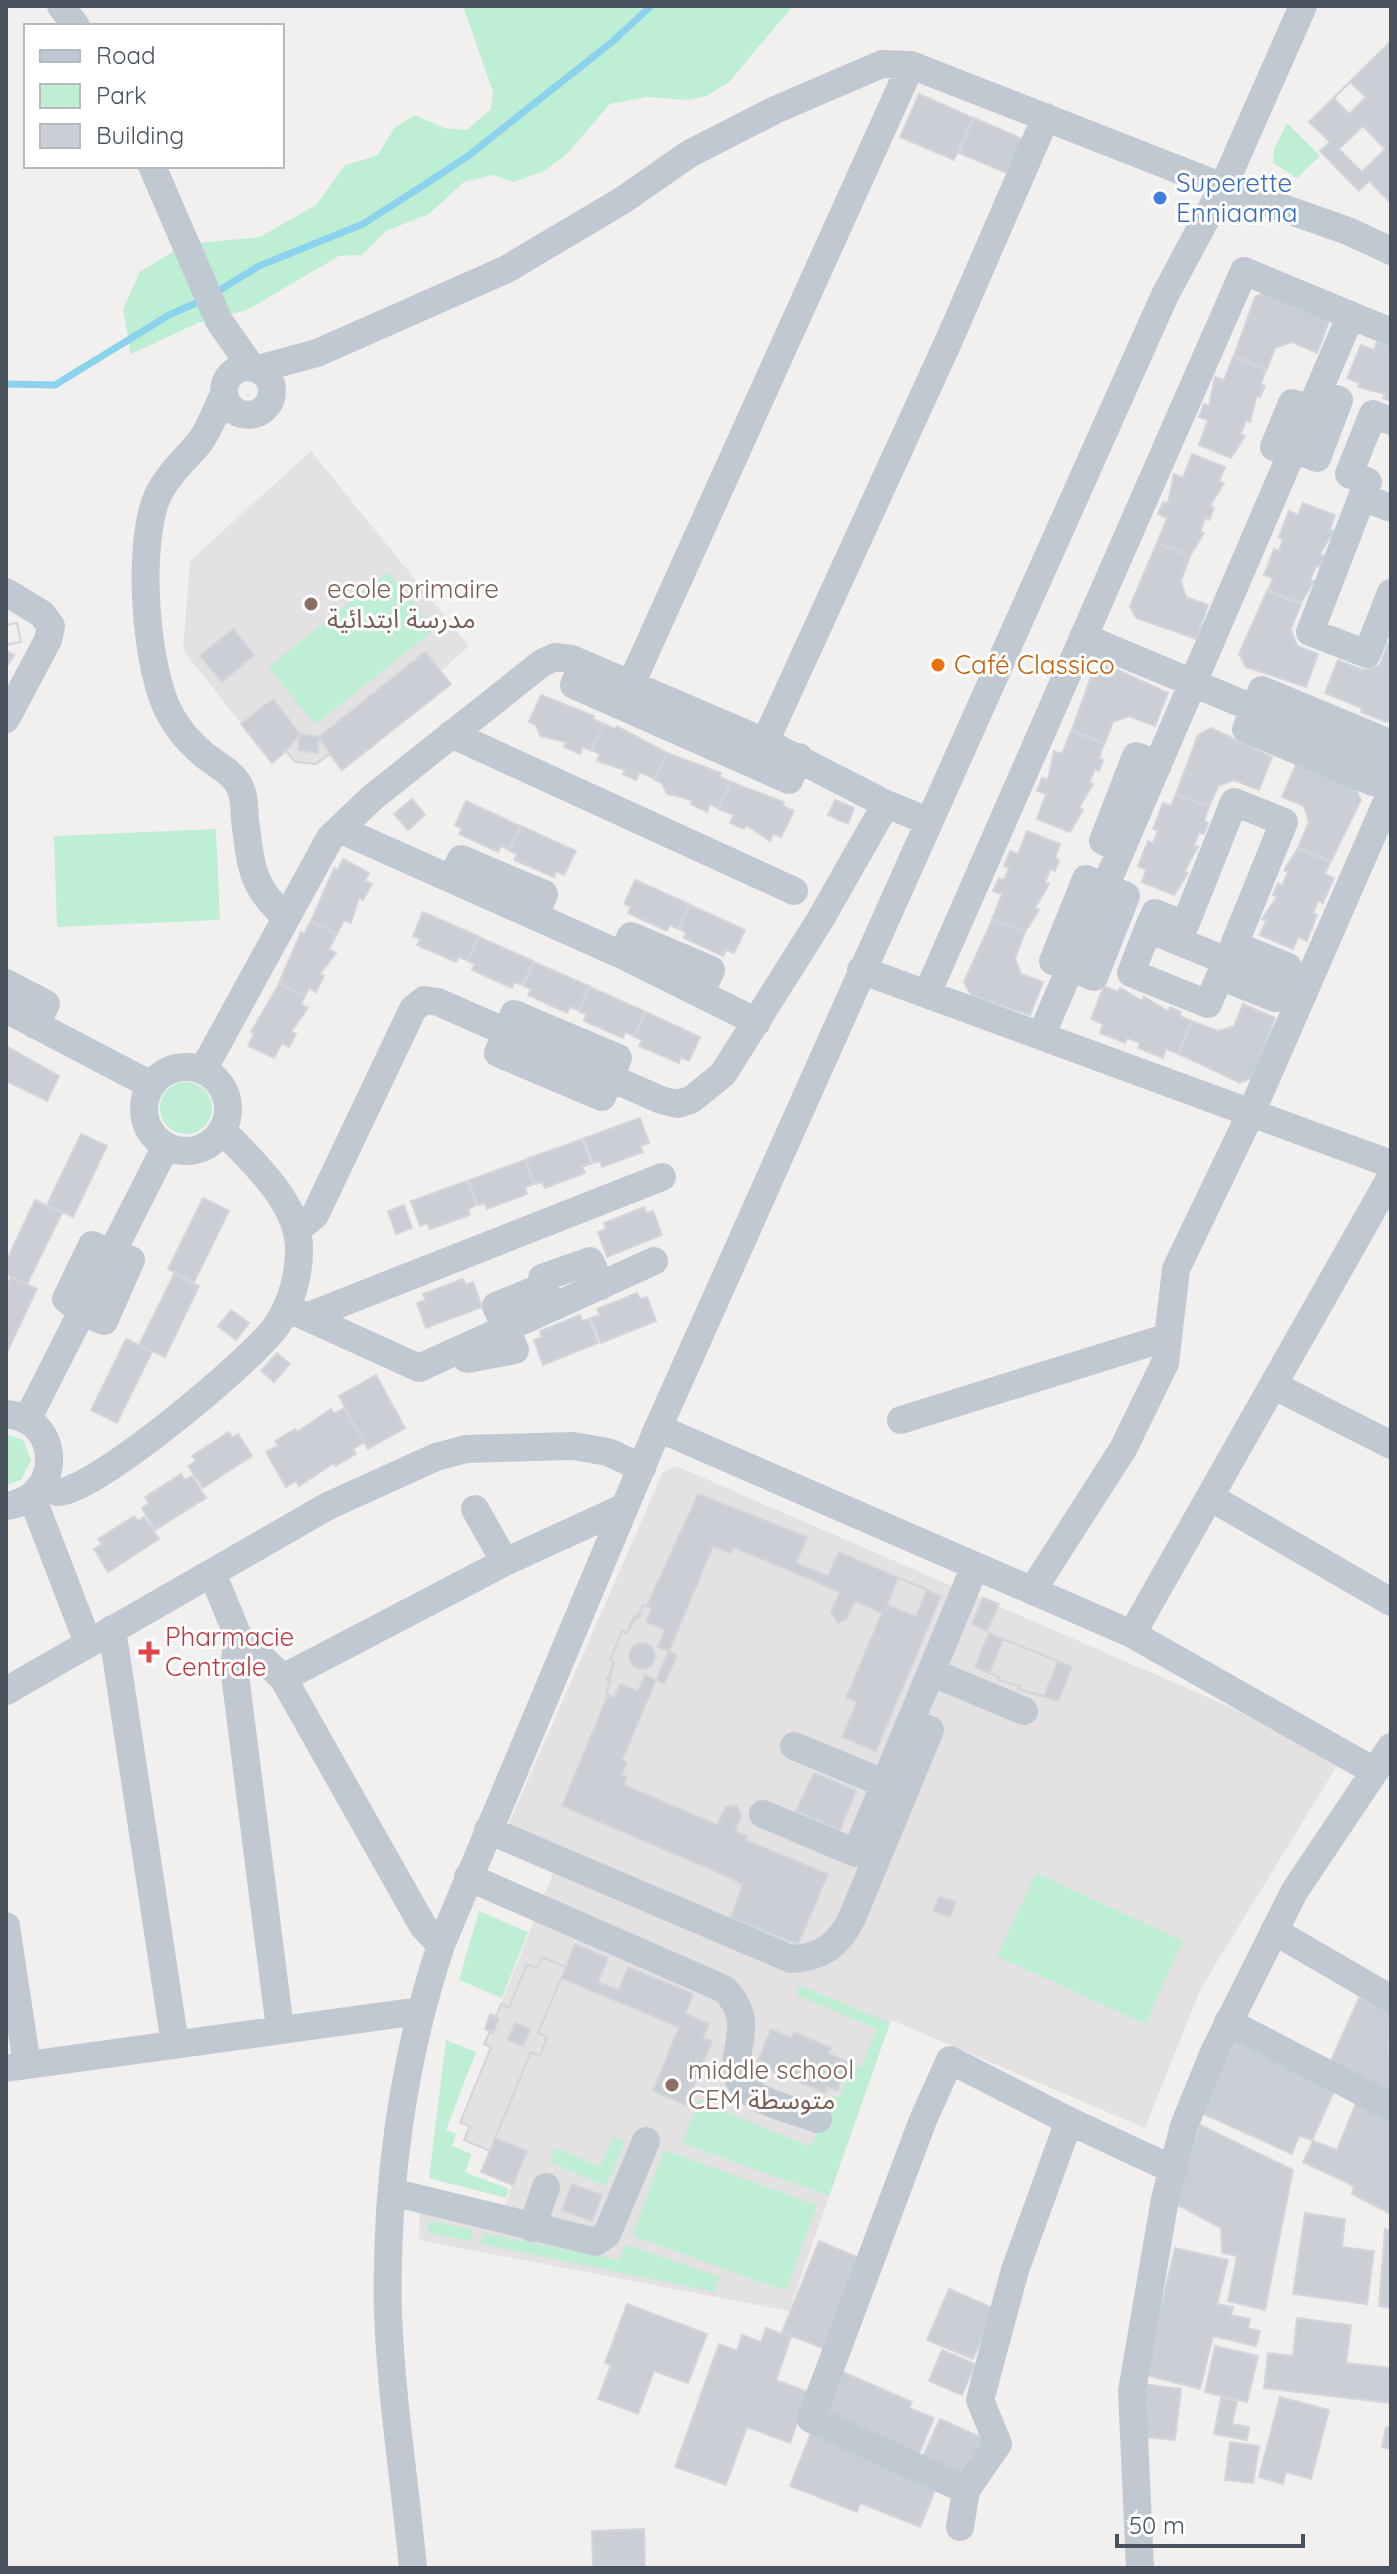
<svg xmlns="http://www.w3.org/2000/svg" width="1397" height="2574" font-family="Quicksand,'Noto Sans Arabic',sans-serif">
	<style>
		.education { fill: #e3e1e1 }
		.green { fill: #beefd4 }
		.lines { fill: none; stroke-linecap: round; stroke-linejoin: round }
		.stream { stroke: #8bd2ec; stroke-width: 7 }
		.building { fill: #cbced5; stroke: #d4d5db; stroke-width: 2; fill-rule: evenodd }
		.minor { stroke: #c0c9d1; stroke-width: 28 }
		.shop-dot { fill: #3f7fe0; stroke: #fff; stroke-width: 3 }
		.education-dot { fill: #8d6e63; stroke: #fff; stroke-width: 3 }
		.food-dot { fill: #e8710a; stroke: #fff; stroke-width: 3 }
		.health-dot { fill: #e0444e; stroke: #fff; stroke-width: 3 }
		.labels { text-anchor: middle; stroke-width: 6; stroke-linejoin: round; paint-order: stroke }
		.shop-label { font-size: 26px; fill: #366cbe; stroke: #fff; text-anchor: start }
		.education-label { font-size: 26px; fill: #785e54; stroke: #fff; text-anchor: start }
		.food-label { font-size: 26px; fill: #c56008; stroke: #fff; text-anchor: start }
		.health-label { font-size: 26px; fill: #be3a42; stroke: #fff; text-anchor: start }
	</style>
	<rect width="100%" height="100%" fill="#f2f0ef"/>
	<path class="education" d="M311,451L469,646L441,671L452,684L342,771L329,755L317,765L295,763L286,752L272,763L183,650L190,561Z
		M676,1466L1343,1756L1201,1988L1145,2128L891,2020L789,2311L419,2240L420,2185L505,2205L512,2186L480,2172L489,2151L463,2140L469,2127L460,2123L491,2048L484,2045L489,2032L484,2029L491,2014L496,2016L501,2004L554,1871L499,1846L663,1472Z"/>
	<path class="green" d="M463,6H793L729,82L707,96L686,100L647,97L610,104L565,156L542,172L513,182L493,175L464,182L429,214L386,231L362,255L339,256L247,310L200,322L131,354L123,309L140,272L175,250L197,243L260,237L316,205L345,165L378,155L394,128L415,115L444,128L467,130L491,109L493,92Z
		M1287,123L1320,156L1297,178L1273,163L1274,149Z
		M388,572L434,630L315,725L268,667Z
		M216,829L220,920L57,927L54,836Z
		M160 1108a26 26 0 1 1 52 0a26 26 0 1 1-52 0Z
		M6,1434L23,1440L31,1460L21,1480L6,1485Z
		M1036,1873L1183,1941L1145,2024L997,1956Z
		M479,1911L528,1932L502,1998L459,1980Z
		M799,1985L890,2023L829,2196L682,2143L699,2101L811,2147L832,2096L839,2098L853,2064L861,2067L877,2029L796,1995Z
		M446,2040L476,2052L446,2130L456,2134L452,2146L472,2154L465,2172L509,2189L506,2198L429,2178Z
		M614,2136L625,2141L606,2186L550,2162L556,2148L600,2167Z
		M664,2150L817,2205L786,2291L633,2236Z
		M429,2221L472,2229L470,2241L427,2233Z
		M484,2233L619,2260L625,2244L720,2277L715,2292L481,2244Z"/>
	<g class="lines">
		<path class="stream" d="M215,293L259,266L363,224L424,185L468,156L612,42L651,6
			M6,384L55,385L169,315L205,299"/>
	</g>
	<path class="building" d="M1391,41V199L1389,201L1369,181L1359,191L1320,151L1330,142L1309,122ZM1363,126L1385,149L1362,172L1339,149Z
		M1350,82L1366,97L1349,114L1334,98Z
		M919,94L973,118L954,160L900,137Z
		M974,118L1029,142L1014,176L959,153Z
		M1269,290L1330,319L1317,353L1292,342L1275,348L1267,369L1234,356L1255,297Z
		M1377,342L1391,347V401L1383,398L1385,394L1358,387L1359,383L1347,378L1361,345L1374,350Z
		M1233,357L1266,370L1261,384L1265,386L1260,397L1257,395L1250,422L1246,420L1241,434L1245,436L1231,458L1199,445L1208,420L1199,417L1204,404L1209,406L1215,377L1224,380Z
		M1192,454L1225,467L1219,482L1224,483L1210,506L1214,508L1209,520L1205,518L1200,532L1204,533L1190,556L1157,543L1167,518L1158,514L1163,502L1168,503L1174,474L1183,478Z
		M1303,503L1335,515L1330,530L1334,531L1320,554L1324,556L1320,567L1316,566L1310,580L1314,581L1301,603L1268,590L1273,578L1264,575L1274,549L1279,551L1283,539L1279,537L1289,511L1298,515Z
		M1157,543L1190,556L1181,581L1186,597L1208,605L1196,639L1136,618L1130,606Z
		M1267,591L1301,604L1291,629L1297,646L1318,654L1306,687L1246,667L1239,654Z
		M17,623L21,642L6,645V625Z
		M17,623L21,642L8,644L6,650V625Z
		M233,629L254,655L222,682L200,656Z
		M1388,643L1391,644V720L1386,722L1361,712L1362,708L1325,693L1338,660L1363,670L1380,665Z
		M6,651L14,655L6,668Z
		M425,652L451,684L342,770L330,754L316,764L295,762L286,751L272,763L241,724L273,699L300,734L319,737Z
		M1107,665L1168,693L1155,726L1129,716L1113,722L1105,743L1072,730L1093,671Z
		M541,695L594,716L593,719L604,724L591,751L583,747L580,754L564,747L566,742L540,736L536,725L529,722Z
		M604,724L615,729L617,726L667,753L655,779L640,772L636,780L623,774L625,770L597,761L600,754L592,750Z
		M1211,728L1272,757L1259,790L1234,780L1218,786L1209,807L1176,794L1198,735Z
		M1071,731L1104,744L1099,758L1103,760L1099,771L1095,769L1089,783L1093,784L1079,808L1083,810L1070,832L1037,819L1046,794L1037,791L1042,778L1048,780L1054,751L1062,754Z
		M300,734L319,737L317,753L298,750Z
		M300,734L319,737L330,754L316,764L295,762L286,751Z
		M667,753L721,773L719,776L730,782L718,808L710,804L707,812L691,804L692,800L667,794L662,783L655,780Z
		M1296,764L1355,787L1361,800L1331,861L1298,848L1309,822L1304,806L1282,797Z
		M731,782L784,802L783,806L794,811L781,837L773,834L770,841L746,825L744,829L730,823L734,815L719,809Z
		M1176,794L1209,807L1204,821L1208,823L1204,834L1199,832L1194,846L1198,847L1184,872L1188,873L1174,895L1142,882L1146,870L1138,866L1148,841L1153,843L1158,831L1153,829L1163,803L1171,806Z
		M412,799L425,815L408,830L394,814Z
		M835,800L854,808L848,824L828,815Z
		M466,801L520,826L509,850L501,846L498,852L459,834L462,829L455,825Z
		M521,826L576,851L564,875L556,871L554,877L514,860L517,854L510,851Z
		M1027,831L1060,844L1055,858L1059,860L1055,871L1050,869L1045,883L1049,884L1035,908L1039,910L1025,932L992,919L1002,894L993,891L999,878L1004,880L1009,868L1004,866L1010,851L1018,854Z
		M1298,848L1330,862L1325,874L1334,878L1323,903L1318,901L1313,913L1317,915L1307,941L1298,937L1293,949L1260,935L1266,921L1262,919L1277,897L1273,895L1278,883L1282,886L1288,872L1284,870Z
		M343,859L369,873L365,881L372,884L363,900L359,898L351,923L344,920L337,934L311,921L334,868L338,870Z
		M635,880L689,904L678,929L670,925L667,931L628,913L631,907L624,904Z
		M690,905L745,930L734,953L726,950L723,956L684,938L686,933L680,929Z
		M423,912L478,936L467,960L459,957L456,962L417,945L420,939L413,936Z
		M992,920L1025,932L1015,958L1021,974L1043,982L1030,1015L971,995L964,982Z
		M311,921L337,934L329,949L336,953L320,974L324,976L316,992L309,988L305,996L279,983L301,932L304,934Z
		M479,937L533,961L522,985L514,982L512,988L472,970L475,964L468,961Z
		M534,962L589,986L578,1010L570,1007L567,1013L528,995L531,989L524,986Z
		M279,984L305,996L301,1004L308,1008L291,1032L296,1034L289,1047L282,1043L274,1058L248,1046L254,1033L251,1032Z
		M1104,986L1118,992L1120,988L1142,1001L1144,997L1168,1011L1170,1007L1181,1012L1180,1016L1191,1021L1178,1054L1166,1049L1163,1058L1138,1048L1140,1043L1127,1038L1125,1043L1100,1033L1103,1024L1091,1019Z
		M590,987L644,1011L634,1036L625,1032L623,1038L584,1021L586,1014L579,1012Z
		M1243,1004L1275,1018L1253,1077L1240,1083L1179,1054L1192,1021L1218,1031L1234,1026Z
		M646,1012L700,1037L689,1061L681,1057L679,1063L639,1046L642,1040L635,1037Z
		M6,1046L59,1076L47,1101L6,1081Z
		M640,1118L649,1143L640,1146L643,1152L602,1167L600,1161L593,1163L584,1138Z
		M81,1134L107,1146L73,1217L47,1205Z
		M582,1139L591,1164L582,1167L585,1173L545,1188L542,1182L535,1184L526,1159Z
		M525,1160L533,1184L525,1188L527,1194L487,1209L485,1203L478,1205L469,1180Z
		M467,1181L476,1205L468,1209L470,1215L430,1229L427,1223L420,1226L411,1201Z
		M203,1198L229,1211L194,1282L168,1269Z
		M35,1200L62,1213L27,1284L6,1274V1262Z
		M404,1205L412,1228L396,1234L388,1211Z
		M644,1207L646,1213L653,1211L662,1235L607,1257L598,1232L606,1229L604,1223Z
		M174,1274L199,1286L165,1357L139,1345Z
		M11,1277L37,1289L6,1354V1287Z
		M463,1279L466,1285L473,1282L482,1307L426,1328L417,1303L426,1300L423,1294Z
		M637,1293L640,1299L647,1297L656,1321L601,1343L591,1318L600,1315L597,1309Z
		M231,1310L249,1323L236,1340L218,1326Z
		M580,1315L582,1321L589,1319L598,1343L543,1365L534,1340L542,1337L540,1331Z
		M126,1339L152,1352L117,1423L91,1410Z
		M277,1353L290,1364L274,1382L261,1371Z
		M376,1375L405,1428L368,1449L339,1396Z
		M344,1408L364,1442L353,1449L356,1454L335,1466L334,1463L299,1486L296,1481L286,1487L266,1452L278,1446L275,1441L295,1429L297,1432L331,1409L334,1414Z
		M229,1432L232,1438L238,1434L252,1456L203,1488L188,1466L196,1461L192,1456Z
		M181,1474L185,1480L192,1476L206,1498L155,1530L142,1508L149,1503L145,1497Z
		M698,1494L807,1537L796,1563L828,1576L839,1552L941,1596L876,1751L842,1737L857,1702L846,1698L882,1613L855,1601L846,1620L838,1623L831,1612L840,1592L733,1547L731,1553L713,1546L669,1651L677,1655L664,1684L656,1680L622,1760L627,1762L621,1775L627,1777L624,1785L717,1825L726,1807L737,1806L741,1816L735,1831L747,1836L745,1840L828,1874L798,1944L731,1918L742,1885L731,1878L562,1806L608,1695L606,1694L611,1681L607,1679L614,1662L610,1660L622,1631L627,1633L634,1616L639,1618L644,1605L647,1606Z
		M134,1516L138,1521L144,1517L159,1539L108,1572L94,1549L102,1544L98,1539Z
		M898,1578L927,1589L916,1617L887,1605Z
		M983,1598L999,1604L987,1631L972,1624Z
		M644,1605L652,1608L646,1622L665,1629L658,1647L669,1651L656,1680L645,1675L638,1691L620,1684L614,1698L606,1694L614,1662L610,1660L622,1631L627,1633Z
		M989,1633L1072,1667L1058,1701L1018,1689L1020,1686L998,1680L999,1677L975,1667Z
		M1003,1639L1058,1661L1044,1696L1018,1689L1020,1686L998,1680L999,1677L989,1673Z
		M629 1656a13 13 0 1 1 26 0a13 13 0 1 1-26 0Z
		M814,1773L856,1791L840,1830L796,1811Z
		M939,1896L956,1902L950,1917L933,1911Z
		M575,1944L608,1958L598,1982L619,1990L628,1967L693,1994L685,2013L709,2024L703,2038L712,2041L686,2105L653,2091L679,2027L561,1978L538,2033L547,2037L540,2056L531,2052L495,2138L527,2151L513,2185L481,2172L490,2151L464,2140L470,2126L460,2123L491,2047L484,2044L490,2031L485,2029L490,2014L496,2016L501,2004L509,2008L527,1964L537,1968L542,1957L566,1967Z
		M542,1957L566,1967L538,2033L547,2037L540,2056L531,2052L490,2151L464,2140L470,2126L460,2123L491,2047L484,2044L490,2031L485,2029L490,2014L496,2016L501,2004L509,2008L527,1964L537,1968Z
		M1359,1998L1391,2012L1388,2052L1391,2053V2097L1329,2065Z
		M490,2014L499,2018L493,2033L485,2029Z
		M515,2023L530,2029L523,2046L508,2040Z
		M771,2029L792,2038L794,2032L831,2048L829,2054L849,2062L837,2091L828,2087L825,2093L767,2069L769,2065L758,2061Z
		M1231,2032L1338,2083L1312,2140L1299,2136L1292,2154L1199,2112Z
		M1358,2098L1391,2113V2214L1352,2194L1354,2186L1303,2162L1313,2141L1337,2150Z
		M1200,2125L1293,2170L1265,2310L1228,2301L1237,2256L1222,2253L1221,2228L1174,2203Z
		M572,2184L602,2195L592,2221L562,2210Z
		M1305,2213L1345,2219L1342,2247L1374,2251L1367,2304L1293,2294Z
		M1385,2229L1391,2231V2308L1379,2306Z
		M819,2241L864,2260L827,2350L782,2332Z
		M1175,2248L1228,2260L1217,2304L1233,2307L1231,2315L1250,2319L1248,2328L1260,2331L1256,2346L1213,2336L1200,2389L1138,2373L1159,2315Z
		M949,2289L995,2309L973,2359L927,2340Z
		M627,2304L707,2334L688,2383L654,2371L638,2414L598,2399L611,2365L605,2363Z
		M1297,2318L1351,2325L1346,2363L1391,2368V2403L1264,2388L1268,2353L1293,2356Z
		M766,2328L791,2337L776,2380L808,2392L790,2443L747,2427L726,2485L675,2467L719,2344L737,2351L742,2335L761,2342Z
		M1215,2346L1258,2356L1247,2402L1205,2392Z
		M942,2350L975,2364L962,2395L929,2381Z
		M838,2370L912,2402L909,2408L934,2418L919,2454L821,2412Z
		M1144,2384L1181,2389L1175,2440L1137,2436Z
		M1280,2397L1329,2410L1311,2479L1286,2472L1283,2484L1259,2477Z
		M1221,2398L1237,2401L1232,2424L1249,2427L1247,2440L1214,2434Z
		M940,2419L987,2440L970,2479L922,2458Z
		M1386,2427L1391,2428V2449L1382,2447Z
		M811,2433L938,2483L920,2527L860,2503L857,2512L790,2486Z
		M1230,2442L1259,2446L1253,2483L1225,2480Z
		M644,2529L645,2568H593L592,2531Z"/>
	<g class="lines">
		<path class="minor" d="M61,6L76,26
			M152,166L219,321L252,368
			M224 391a24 24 0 1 1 48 0a24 24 0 1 1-48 0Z
			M258,369L317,353L507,269L623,200L689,154L775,110L882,64L911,65
			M224,394C216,410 210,429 199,443C185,460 168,474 158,495C136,543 145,671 171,716C179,730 189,742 202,753C215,765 235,772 241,790C245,799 244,811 245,820C251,864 250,886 286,917
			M1391,421L1373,414L1349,474L1368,482L1362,497L1391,508
			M1274,447L1292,403L1310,409
			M1294,449L1317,458L1339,400L1318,392
			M1362,497L1310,632L1367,654L1391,593
			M6,592L42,614L51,626L48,640L6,719
			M1083,637L1391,766
			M583,664L574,685L789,780L799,757
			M631,684L911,65L1223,187L1348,231L1391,251
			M1262,690L1389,743L1373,782L1246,729Z
			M451,734L794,891
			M765,742L950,338L1046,117
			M339,829L622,955L757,1022
			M1122,848L1103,841L1136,756L1158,765
			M452,878L461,859L544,894L535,915
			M1086,879L1126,896L1094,977L1053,961Z
			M1148,929L1131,973L1208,1004L1220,976L1275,998L1288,967L1234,945L1284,822L1234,802L1185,925L1155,913L1148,929L1304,992
			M622,955L631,936L711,970L701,993
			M861,970L1251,1113L1391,792
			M6,983L46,1004L35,1025
			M927,994L1244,271L1391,332
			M6,1009L151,1085
			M514,1014L618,1058L602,1097L498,1053Z
			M1041,1036L1351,315
			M144 1109a42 42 0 1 1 84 0a42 42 0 1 1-84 0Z
			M203,1070L330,838L373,797L542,663L555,657L572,659L765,742L886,804L928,821
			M297,1230L315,1215L413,1009L424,1000L438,1002L661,1100L677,1104L691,1100L723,1074L820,920L886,804
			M92,1245L131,1260L104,1321L82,1312L66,1299Z
			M287,1308L419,1368L654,1261
			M306,1317L662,1177
			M467,1359L515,1350L496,1306L545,1286L542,1278L590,1261L601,1286
			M1273,1385L1391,1445
			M6,1414C64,1419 63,1499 6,1506
			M27,1420L166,1146
			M901,1420L1168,1337
			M658,1428L1132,1634L1391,1177
			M44,1484L57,1492C90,1496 255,1358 277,1325C291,1304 299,1276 299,1250C300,1204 252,1161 222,1130
			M32,1497L88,1643
			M1210,1497L1391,1602
			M475,1509L505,1562
			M212,1573L238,1636L283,1678L423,1926L441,1945
			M1032,1591L1123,1449L1165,1363L1176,1269L1251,1113L1391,1164
			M112,1629L175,2044
			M1132,1634L1374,1771
			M238,1636L234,1667L280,2029
			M931,1672L1024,1711
			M283,1678L505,1562L625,1507
			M6,1691L328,1506L436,1457L466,1449L573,1446L608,1452L642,1468
			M794,1746L900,1790
			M763,1814L856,1853L975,1566
			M488,1830L791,1959C821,1958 839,1945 852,1918L930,1730L910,1722
			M468,1877L724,1989C763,2027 720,2061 744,2087C760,2103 796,2111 818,2119
			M6,1926L27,2065
			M1274,1931L1391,1999
			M1228,2022L1391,2107
			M6,2068L419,2011
			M392,2192L596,2242L607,2234L646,2141
			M532,2228L546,2187
			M966,2490L811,2419L923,2120L950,2060L1069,2121
			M960,2527L966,2490L998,2444L980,2400L1015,2270L1069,2121L1174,2170
			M413,2568C405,2483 391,2397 388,2313C385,2190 402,2062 441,1945L658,1428L1165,295L1223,187L1303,6
			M1140,2568L1132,2391L1165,2199L1184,2126L1214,2052L1294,1892L1391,1747"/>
	</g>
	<circle class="shop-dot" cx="1160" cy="198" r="8"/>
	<g class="education-dot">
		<circle cx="311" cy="604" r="8"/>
		<circle cx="672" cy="2085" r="8"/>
	</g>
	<circle class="food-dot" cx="938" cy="665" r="8"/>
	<path class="health-dot" d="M145 1640h8v8h8v8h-8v8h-8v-8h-8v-8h8z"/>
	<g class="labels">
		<g class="shop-label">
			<text x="1176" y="192">Superette<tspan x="1176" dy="30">Enniaama</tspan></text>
		</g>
		<g class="education-label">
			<text x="327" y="598">ecole primaire<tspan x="327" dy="30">مدرسة ابتدائية</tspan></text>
			<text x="688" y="2079">middle school<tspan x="688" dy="30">CEM متوسطة</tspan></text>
		</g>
		<g class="food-label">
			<text x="954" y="674">Café Classico</text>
		</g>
		<g class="health-label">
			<text x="165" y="1646">Pharmacie<tspan x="165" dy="30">Centrale</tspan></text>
		</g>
	</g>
	<rect width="1397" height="2574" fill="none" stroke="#47525d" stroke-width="16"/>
	<rect x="24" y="24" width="260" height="144" fill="#ffffff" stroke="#b5babe" stroke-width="2"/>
	<rect x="40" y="50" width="40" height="12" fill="#c0c9d1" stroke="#b5babe" stroke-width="2"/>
	<text x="96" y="64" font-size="24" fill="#47525d">Road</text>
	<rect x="40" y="84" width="40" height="24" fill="#beefd4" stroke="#b5babe" stroke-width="2"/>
	<text x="96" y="104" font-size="24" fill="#47525d">Park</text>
	<rect x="40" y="124" width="40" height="24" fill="#cbced5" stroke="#b5babe" stroke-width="2"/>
	<text x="96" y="144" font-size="24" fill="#47525d">Building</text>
	<path d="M1117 2534v12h186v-12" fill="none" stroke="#47525d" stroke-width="4"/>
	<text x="1129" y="2534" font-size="24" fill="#47525d" stroke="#ffffff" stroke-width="6" paint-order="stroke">50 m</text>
</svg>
